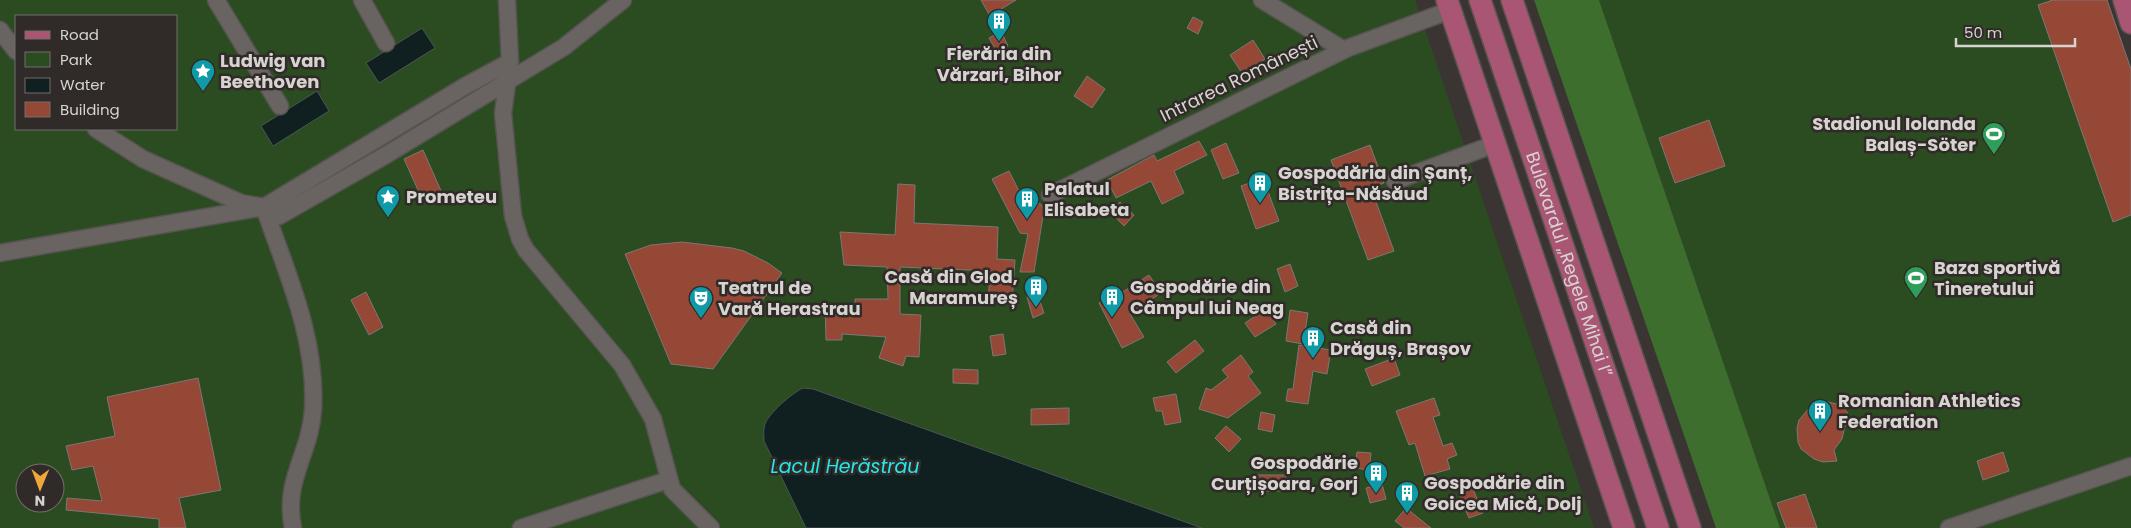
<svg xmlns="http://www.w3.org/2000/svg" width="2131" height="528" font-family="Poppins,sans-serif">
	<style>
		.green { fill: #2a4c20; fill-rule: evenodd }
		.forest { fill: #3d6e2e }
		.water { fill: #102020; stroke: #4b5655 }
		.building { fill: #964836; stroke: #7d7675 }
		.lines { fill: none; stroke-linecap: round; stroke-linejoin: round }
		.minor-casing { stroke: #575351; stroke-width: 19 }
		.major-casing { stroke: #575351; stroke-width: 24 }
		.minor { stroke: #696461; stroke-width: 16 }
		.major { stroke: #a95674; stroke-width: 21 }
		.labels { text-anchor: middle; stroke-width: 5; stroke-linejoin: round; paint-order: stroke }
		.poi-label { font-size: 18px; font-weight: bold; fill: #d6d3d1; stroke: #302b28; text-anchor: start }
		.street-label { font-size: 18px; fill: #d6d3d1; stroke: #302b28 }
		.water-label { font-size: 19px; font-style: italic; fill: #25e7ea; stroke: #302b28 }
	</style>
	<rect width="100%" height="100%" fill="#3a3532"/>
	<path class="green" d="M0,0H1415L1594,528H1202L813,389L803,388L764,441L806,528H0ZM16,16H176V129H16ZM25,473H55V503H25Z
		M1599,0H2107L2131,69V528H1780Z"/>
	<path class="forest" d="M1534,0H1599L1780,528H1716Z"/>
	<path class="water" d="M422,28L435,48L379,83L366,63Z
		M317,91L329,111L273,146L261,126Z
		M803,388L813,389L1202,528H806L764,441C764,435 763,430 765,424C769,413 792,393 803,388Z"/>
	<path class="building" d="M981,0H1016L990,16Z
		M2053,0H2107L2131,69V215L2113,222L2038,5Z
		M1193,17L1203,22L1198,34L1187,28Z
		M1001,31L1008,46L997,52L989,38Z
		M1253,40L1265,59L1242,73L1230,55Z
		M1087,76L1105,89L1092,108L1074,96Z
		M1709,120L1725,166L1675,183L1659,138Z
		M1199,141L1207,155L1174,171L1184,193L1162,204L1151,181L1116,198L1107,180L1154,155L1157,161Z
		M1226,143L1239,173L1223,179L1211,150Z
		M1370,145L1384,183L1371,188L1394,251L1368,260L1331,160Z
		M423,150L442,193L423,201L404,159Z
		M1009,171L1027,207L1037,203L1041,204L1044,210L1034,272H1020L1028,234L1020,233L992,179Z
		M1263,178L1279,221L1256,229L1241,186Z
		M898,184L915,185L914,223L998,227L997,259L1015,260L1012,304L988,303L990,271L900,267V314L921,315L919,357L906,356L903,366L879,358L886,337L842,334V340H826L825,306L855,305V299H888L887,267L844,265L840,232L895,235Z
		M1120,202L1134,215L1124,226L1110,212Z
		M682,242L732,248L744,251L768,263L782,273L713,369L671,364L625,254L651,245Z
		M1290,264L1298,286L1285,292L1277,269Z
		M1149,275L1161,293L1130,314L1144,337L1122,348L1099,303L1117,294L1118,295Z
		M366,292L383,327L369,335L351,300Z
		M1037,293L1044,313L1033,318L1027,297Z
		M1266,309L1276,324L1255,337L1245,323Z
		M1290,310L1308,313L1303,344L1286,341Z
		M1003,334L1006,354L993,356L990,336Z
		M1195,340L1204,351L1176,373L1167,362Z
		M1299,345L1331,350L1327,374L1313,371L1308,404L1286,401L1288,389H1293Z
		M1241,355L1253,372L1248,376L1261,393L1228,418L1199,409L1206,388L1211,390L1228,377L1222,370Z
		M1394,358L1400,375L1372,386L1365,369Z
		M953,369L978,370V384L953,383Z
		M198,378L221,490L179,498L186,528H159V519L66,510L67,498L102,501L93,466L72,470L66,446L115,436L107,397Z
		M1176,394L1181,422L1165,425L1162,411H1156L1153,398Z
		M1434,398L1440,415L1433,417L1443,446L1452,443L1457,455L1447,459L1450,469L1425,476L1415,443L1409,445L1396,411Z
		M1828,402L1837,404L1845,409L1854,423L1845,426L1842,439L1834,450L1837,461L1823,462L1814,459L1801,449L1798,442L1797,428L1799,420L1810,407L1818,403Z
		M1069,408V424L1031,425V409Z
		M1261,412L1275,415L1272,432L1258,429Z
		M1226,426L1241,439L1229,452L1215,438Z
		M1357,452L1371,453L1369,470L1355,468Z
		M2003,452L2009,471L1983,480L1977,461Z
		M1256,475H1286L1285,491H1259L1252,483Z
		M1382,484L1386,499L1370,503L1366,488Z
		M1473,489L1483,513L1469,518L1459,494Z
		M1805,494L1817,528H1786L1777,503Z
		M1406,508L1431,528H1404L1395,521Z"/>
	<g class="lines">
		<g class="minor-casing">
			<path id="minor" d="M216,0L280,106
				M362,0L386,43
				M507,0L510,62L503,113L513,216L520,239L526,250L622,365L653,419L672,489L711,528
				M1262,0L1344,50
				M0,30L16,51
				M96,129L143,159L241,203L264,207L279,216L386,155L564,47L623,0
				M1395,181L1495,144
				M1050,195L1348,48L1451,10
				M264,207C287,274 317,338 313,410C310,455 283,480 293,528
				M0,253L264,207L467,85L510,62
				M521,528L668,480
				M1949,528L2131,466"/>
		</g>
		<g class="major-casing">
			<g id="major">
				<path d="M1447,0L1624,528"/>
				<path id="s1" d="M1480,0L1658,528"/>
				<path d="M1512,0L1690,528"/>
				<path d="M2124,0L2131,23"/>
			</g>
		</g>
		<use href="#minor" class="minor"/>
		<use href="#major" class="major"/>
	</g>
	<defs>
		<g id="building-pin" transform="scale(1.25)"><path d="M0 17L-7.5 6A9.5 9.5 0 1 1 7.5 6Z" fill="#0f9aa8" stroke="#302b28"/><path d="M-4-6H4V6H1V3H-1V6H-4ZM-2.5-4.3h1.7v1.8h-1.7ZM.8-4.3h1.7v1.8H.8ZM-2.5-1h1.7V.8h-1.7ZM.8-1h1.7V.8H.8Z" fill="#fff"/></g>
		<g id="sight-pin" transform="scale(1.25)"><path d="M0 17L-7.5 6A9.5 9.5 0 1 1 7.5 6Z" fill="#0f9aa8" stroke="#302b28"/><path d="M0-6L1.8-2.2L6-1.7L2.9 1.2L3.7 5.4L0 3.3L-3.7 5.4L-2.9 1.2L-6-1.7L-1.8-2.2Z" fill="#fff"/></g>
		<g id="stadium-pin" transform="scale(1.25)"><path d="M0 17L-7.5 6A9.5 9.5 0 1 1 7.5 6Z" fill="#2e9e5b" stroke="#302b28"/><path d="M0-5a6.5 5 0 1 0 0 10a6.5 5 0 1 0 0-10ZM-3.5-1.8h7v3.6h-7Z" fill="#fff"/></g>
		<g id="theatre-pin" transform="scale(1.25)"><path d="M0 17L-7.5 6A9.5 9.5 0 1 1 7.5 6Z" fill="#0f9aa8" stroke="#302b28"/><path d="M-5-5.5Q0-4 5-5.5V0Q5 5 0 6Q-5 5-5 0ZM-3.3-2.5H-1v1.5H-3.3ZM1-2.5H3.3v1.5H1ZM-2.8 1Q0 5.5 2.8 1Z" fill="#fff"/></g>
	</defs>
	<g fill-rule="evenodd">
		<use href="#building-pin" x="999" y="21"/>
		<use href="#sight-pin" x="203" y="71"/>
		<use href="#stadium-pin" x="1994" y="134"/>
		<use href="#building-pin" x="1260" y="183"/>
		<use href="#sight-pin" x="388" y="197"/>
		<use href="#building-pin" x="1027" y="199"/>
		<use href="#stadium-pin" x="1916" y="278"/>
		<use href="#building-pin" x="1036" y="287"/>
		<use href="#building-pin" x="1112" y="297"/>
		<use href="#theatre-pin" x="701" y="298"/>
		<use href="#building-pin" x="1313" y="338"/>
		<use href="#building-pin" x="1820" y="411"/>
		<use href="#building-pin" x="1376" y="473"/>
		<use href="#building-pin" x="1407" y="493"/>
	</g>
	<g class="labels">
		<g class="poi-label">
			<text x="999" y="60" text-anchor="middle">Fierăria din<tspan x="999" dy="21">Vărzari, Bihor</tspan></text>
			<text x="220" y="67">Ludwig van<tspan x="220" dy="21">Beethoven</tspan></text>
			<text x="1976" y="130" text-anchor="end">Stadionul Iolanda<tspan x="1976" dy="21">Balaș-Söter</tspan></text>
			<text x="1278" y="179">Gospodăria din Șanț,<tspan x="1278" dy="21">Bistrița-Năsăud</tspan></text>
			<text x="1044" y="195">Palatul<tspan x="1044" dy="21">Elisabeta</tspan></text>
			<text x="406" y="203">Prometeu</text>
			<text x="1934" y="274">Baza sportivă<tspan x="1934" dy="21">Tineretului</tspan></text>
			<text x="1018" y="283" text-anchor="end">Casă din Glod,<tspan x="1018" dy="21">Maramureș</tspan></text>
			<text x="1130" y="293">Gospodărie din<tspan x="1130" dy="21">Câmpul lui Neag</tspan></text>
			<text x="718" y="294">Teatrul de<tspan x="718" dy="21">Vară Herastrau</tspan></text>
			<text x="1330" y="334">Casă din<tspan x="1330" dy="21">Drăguș, Brașov</tspan></text>
			<text x="1838" y="407">Romanian Athletics<tspan x="1838" dy="21">Federation</tspan></text>
			<text x="1358" y="469" text-anchor="end">Gospodărie<tspan x="1358" dy="21">Curțișoara, Gorj</tspan></text>
			<text x="1424" y="489">Gospodărie din<tspan x="1424" dy="21">Goicea Mică, Dolj</tspan></text>
		</g>
		<g class="street-label">
			<text transform="translate(1239 79) rotate(-26)" y="6">Intrarea Românești</text>
			<text dy="6" stroke="none"><textPath href="#s1" startOffset="279">Bulevardul „Regele Mihai I”</textPath></text>
		</g>
		<g class="water-label">
			<text x="845" y="473">Lacul Herăstrău</text>
		</g>
	</g>
	<rect x="15" y="15" width="162" height="115" fill="#302b28" stroke="#726e6c"/>
	<rect x="25" y="31" width="25" height="8" fill="#a95674" stroke="#726e6c"/>
	<text x="60" y="40" font-size="15" fill="#d6d3d1">Road</text>
	<rect x="25" y="52" width="25" height="15" fill="#2a4c20" stroke="#726e6c"/>
	<text x="60" y="65" font-size="15" fill="#d6d3d1">Park</text>
	<rect x="25" y="78" width="25" height="15" fill="#102020" stroke="#726e6c"/>
	<text x="60" y="90" font-size="15" fill="#d6d3d1">Water</text>
	<rect x="25" y="102" width="25" height="15" fill="#964836" stroke="#726e6c"/>
	<text x="60" y="115" font-size="15" fill="#d6d3d1">Building</text>
	<g transform="translate(40 488) rotate(181)"><circle r="24" fill="#302b28" stroke="#726e6c"/>
	<path d="M0-4L9 19L0 12L-9 19Z" fill="#efa73d"/>
	<text y="-8" font-size="14" font-weight="bold" text-anchor="middle" fill="#d6d3d1">N</text>
	</g>
	<path d="M1956 38v8h119v-8" fill="none" stroke="#d6d3d1" stroke-width="2.5"/>
	<text x="1964" y="38" font-size="15" fill="#d6d3d1" stroke="#302b28" stroke-width="4" paint-order="stroke">50 m</text>
</svg>
